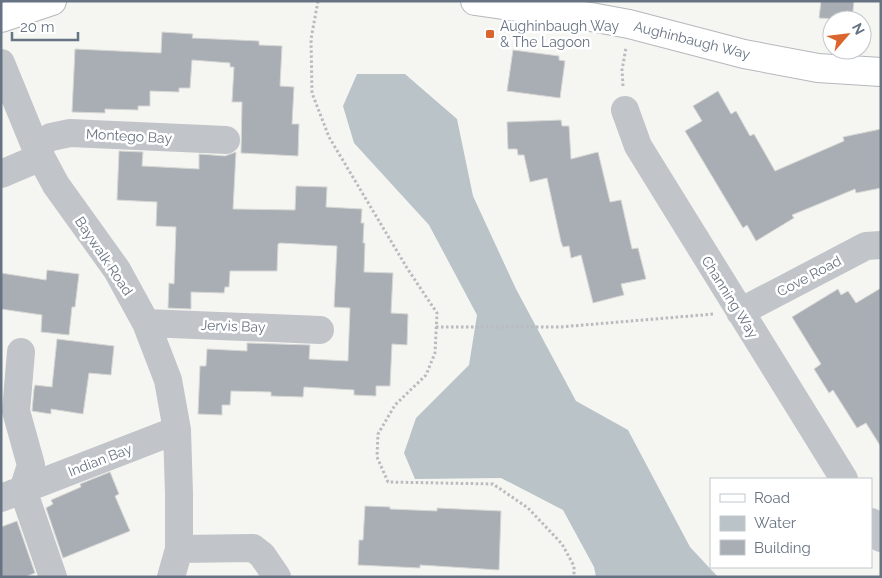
<svg xmlns="http://www.w3.org/2000/svg" width="882" height="578" font-family="Raleway,sans-serif">
	<style>
		.water { fill: #b9c3c8 }
		.building { fill: #a8aeb4; stroke: #d7d7d5 }
		.lines { fill: none; stroke-linecap: round; stroke-linejoin: round }
		.major-casing { stroke: #b4b8bc; stroke-width: 30 }
		.path { stroke: #b9bbbe; stroke-width: 3; stroke-dasharray: 2.5 2.5; stroke-linecap: butt }
		.minor { stroke: #c1c4c8; stroke-width: 28 }
		.major { stroke: #fff; stroke-width: 28 }
		.poi-dot { fill: #da662e; stroke: #fff; stroke-width: 2 }
		.labels { text-anchor: middle; stroke-width: 5; stroke-linejoin: round; paint-order: stroke }
		.poi-label { font-size: 14px; fill: #667382; stroke: #fff; text-anchor: start }
		.street-label { font-size: 14px; fill: #667382; stroke: #fff }
	</style>
	<rect width="100%" height="100%" fill="#f5f6f2"/>
	<path class="water" d="M357,74H405L457,119L473,196L516,289L576,401L628,430L690,547L718,577H596L594,567L563,510L501,478L415,479L404,453L416,418L469,365L477,315L429,225L354,143L343,106Z"/>
	<path class="building" d="M821,1H854L852,20L819,18Z
		M162,32L193,34L192,38L259,41V45L282,46L280,86L294,87L292,124H299L298,156L241,153L242,102H232L234,67H230V63L192,60L190,88H179V92L150,91V106H138V110L105,109V113L72,112L75,49L161,53Z
		M513,50L559,56V60L565,61L560,98L507,91Z
		M718,91L731,114L736,111L750,136L754,134L775,171L844,141L843,137L881,129V188L856,193L855,189L792,215L794,218L756,241L747,225L743,228L685,131L702,121L693,106Z
		M561,120L562,126H569L571,159L598,152L610,202L621,200L632,249L638,248L646,279L621,284L624,295L593,303L581,255L571,258L569,246L563,247L561,242L547,178L530,182L524,155H518L517,149H508L507,122Z
		M119,151L143,152L142,166L199,169V154L225,156L236,152L233,209L295,210L296,186L327,187L326,207L362,209L361,223H364L363,243H365L364,272L393,273L391,313L408,314L407,345L392,344L390,386H376V396L354,395V390L304,387L303,397L271,396V392L231,391L230,405H222V415L198,414L200,366H206L207,349L247,351V343L310,345L309,359L348,361L350,308L334,307L337,246L280,243L278,244L277,271H230L229,287H225L224,293L191,292V309L168,308L169,283L174,284L176,227L156,226L157,202L117,200Z
		M47,270L79,274L75,307H72L69,335L41,332L42,315L1,309V273L46,280Z
		M881,288V447L866,423L857,428L833,390L829,393L814,369L821,364L792,317L838,289L841,295L848,291L856,303Z
		M57,339L114,346L111,375L89,373L83,414L51,409V414L32,411L34,389L35,385L52,387Z
		M110,472L119,494L115,496L130,531L63,558L46,508L53,504L51,500L81,487L80,484Z
		M365,506L390,507V509L437,511V508L501,511L499,570L420,565V568L358,565L359,540H363Z
		M17,521L35,573L25,577H1V527Z"/>
	<g class="lines">
		<g class="major-casing">
			<path id="major" d="M475,1L591,17L629,24L744,54L818,68L881,72
				M1,18L52,1"/>
		</g>
		<path class="path" d="M318,1L311,39L312,93L329,137L407,268L437,313L435,353L426,375L395,405L378,434L377,457L388,482L493,484L528,508L562,544L574,566V577
			M623,86L622,70L626,48
			M436,327H560L714,314"/>
		<path class="minor" d="M1,63L35,146L56,185L117,270L146,323L168,380L177,430L179,494V549L171,577
			M625,110L638,146L844,479
			M35,146L51,137L70,133L226,140
			M1,174L41,157
			M740,312L866,246L881,245
			M146,323L320,330
			M21,352L16,411L31,465L23,490L53,577
			M1,498L177,430
			M871,522L881,538
			M179,549L253,548L262,555L277,577"/>
		<use href="#major" class="major"/>
	</g>
	<rect class="poi-dot" x="485" y="29" width="10" height="10" rx="2.5"/>
	<g class="labels">
		<g class="poi-label">
			<text x="500" y="31">Aughinbaugh Way<tspan x="500" dy="16">&amp; The Lagoon</tspan></text>
		</g>
		<g class="street-label">
			<text transform="translate(692 40) rotate(14)" y="5">Aughinbaugh Way</text>
			<text transform="translate(129 136) rotate(3)" y="5">Montego Bay</text>
			<text transform="translate(104 256) rotate(56)" y="5">Baywalk Road</text>
			<text transform="translate(809 276) rotate(-28)" y="5">Cove Road</text>
			<text transform="translate(730 297) rotate(58)" y="5">Channing Way</text>
			<text transform="translate(233 326) rotate(2)" y="5">Jervis Bay</text>
			<text transform="translate(100 460) rotate(-21)" y="5">Indian Bay</text>
		</g>
	</g>
	<rect width="882" height="578" fill="none" stroke="#667382" stroke-width="5"/>
	<rect x="710" y="478" width="162" height="90" fill="#ffffff" stroke="#c2c7cd"/>
	<rect x="720" y="494" width="25" height="8" fill="#ffffff" stroke="#c2c7cd"/>
	<text x="754" y="503" font-size="15" fill="#667382">Road</text>
	<rect x="720" y="516" width="25" height="15" fill="#b9c3c8" stroke="#c2c7cd"/>
	<text x="754" y="528" font-size="15" fill="#667382">Water</text>
	<rect x="720" y="540" width="25" height="15" fill="#a8aeb4" stroke="#c2c7cd"/>
	<text x="754" y="553" font-size="15" fill="#667382">Building</text>
	<g transform="translate(847 35) rotate(62)"><circle r="24" fill="#ffffff" stroke="#c2c7cd"/>
	<path d="M0-4L9 19L0 12L-9 19Z" fill="#da662e"/>
	<text y="-8" font-size="14" font-weight="bold" text-anchor="middle" fill="#667382">N</text>
	</g>
	<path d="M12 32v8h66v-8" fill="none" stroke="#667382" stroke-width="2.5"/>
	<text x="20" y="32" font-size="15" fill="#667382" stroke="#ffffff" stroke-width="4" paint-order="stroke">20 m</text>
</svg>
